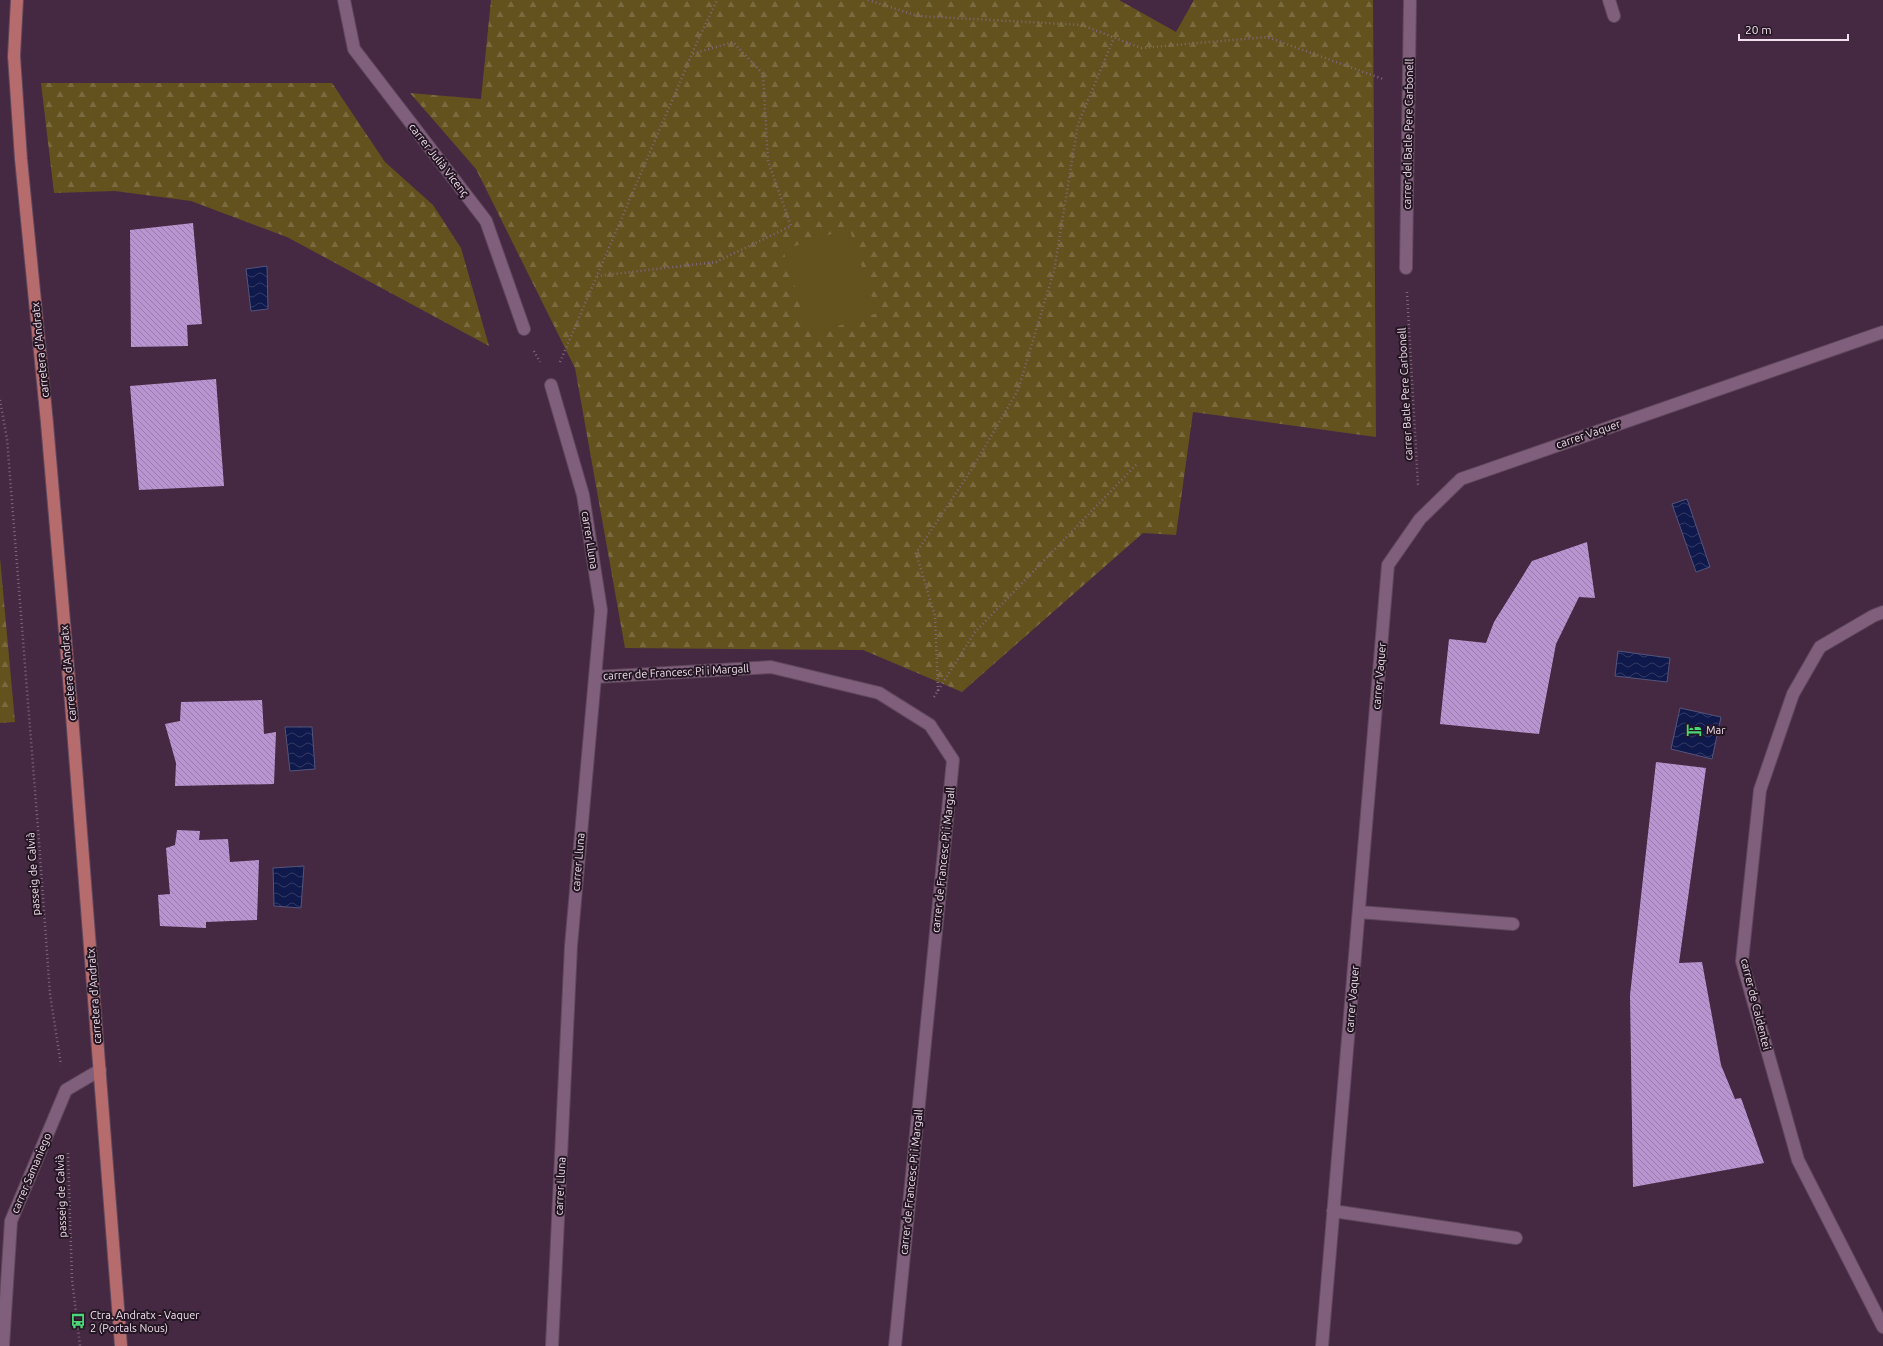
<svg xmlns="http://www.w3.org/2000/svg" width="1883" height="1346" font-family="Ubuntu,sans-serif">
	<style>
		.forest { fill: url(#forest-firs) }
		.green { fill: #63521e }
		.water { fill: url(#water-waves); stroke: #54547c }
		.building { fill: url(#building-back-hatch) }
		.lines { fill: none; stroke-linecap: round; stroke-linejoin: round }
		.minor-casing { stroke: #5f475c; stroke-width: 14 }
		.major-casing { stroke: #5f475c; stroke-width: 14 }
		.path { stroke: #80677d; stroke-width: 2.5; stroke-dasharray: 1 3; stroke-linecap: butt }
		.minor { stroke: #7f5f7b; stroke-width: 12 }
		.major { stroke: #b66c6d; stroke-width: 12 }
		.labels { text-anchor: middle; stroke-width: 4; stroke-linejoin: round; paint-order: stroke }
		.street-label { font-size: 11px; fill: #f2dfef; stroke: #241723 }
		.poi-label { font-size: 11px; fill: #f2dfef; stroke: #241723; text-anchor: start }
	</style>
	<defs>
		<pattern id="forest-firs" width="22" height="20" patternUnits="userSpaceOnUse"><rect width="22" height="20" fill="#63521e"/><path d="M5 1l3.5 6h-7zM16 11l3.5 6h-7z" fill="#7a6a3f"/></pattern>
		<pattern id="water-waves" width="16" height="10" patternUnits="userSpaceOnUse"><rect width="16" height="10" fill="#10194b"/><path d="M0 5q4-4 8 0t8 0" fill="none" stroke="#333a65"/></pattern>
		<pattern id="building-back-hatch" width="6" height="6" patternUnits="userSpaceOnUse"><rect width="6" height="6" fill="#b895d1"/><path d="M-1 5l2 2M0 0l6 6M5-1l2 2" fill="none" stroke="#977ca8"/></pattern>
	</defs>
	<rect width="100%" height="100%" fill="#452942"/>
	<path class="forest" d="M491,0H1119L1176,32L1194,0H1373L1376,437L1193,412L1176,535L1143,533L962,692L863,650L625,648L575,368L476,169L410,93L481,99Z
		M41,83H332L385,162L433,205L461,248L489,346L287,237L191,201L115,191L54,193Z
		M0,558L15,722L0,723Z"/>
	<path class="green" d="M849,228L877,313L811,335L783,250Z"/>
	<path class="water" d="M267,266L268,309L251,311L246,269Z
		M1687,499L1710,567L1696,572L1672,504Z
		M1618,651L1670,658L1667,682L1615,676Z
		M1680,708L1721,717L1712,759L1671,749Z
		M285,727H312L315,769L290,771Z
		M304,866L301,908L274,906L273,868Z"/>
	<path class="building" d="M193,223L202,324L187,325L188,346L131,347L130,230Z
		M216,379L224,486L139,490L130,386Z
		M1587,542L1595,598L1579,597L1556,644L1539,734L1440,724L1449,639L1486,643L1494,622L1532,561Z
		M262,700L264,734L276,732L274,784L175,786L176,763L165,724L180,721L181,702Z
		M1656,762L1706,768L1679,963L1702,962L1721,1065L1735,1099L1741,1098L1764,1163L1633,1187L1630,995Z
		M177,830L200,831L199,840L228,839L230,862L259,860L257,920L206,922V928L160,926L158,895L170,894L166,848L175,845Z"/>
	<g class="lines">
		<g class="minor-casing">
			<path id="minor" d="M344,0L354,49L486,221L524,329
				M1609,0L1614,16
				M1406,268L1410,0
				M551,385L583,495L601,610L571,946L552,1346
				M1883,612L1873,616L1820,647L1793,694L1760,790L1742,961L1798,1160L1883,1327
				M595,677L771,667L879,693L930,725L953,760L895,1346
				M1359,912L1513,924
				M1333,1211L1516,1238
				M3,1346L11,1221L66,1090L100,1070
				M1322,1346L1388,565L1420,519L1461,479L1883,332"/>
		</g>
		<g class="major-casing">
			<path id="major" d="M17,0L14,56L21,159L47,423L71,703L121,1346"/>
		</g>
		<path class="path" d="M868,0L918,16L1082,25L1141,48L1267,37L1383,79
			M692,53L717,0
			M1407,292L1418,485
			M534,351L540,362
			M560,362L692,54L733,42L763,74L768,161L791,226L716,262L597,276
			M0,400L7,439L39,841L50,994L61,1065
			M938,691L935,616L916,553L972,469L1018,390L1054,271L1078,124L1114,38
			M934,697L975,632L1138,463
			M68,1153L72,1279L80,1346"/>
		<use href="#minor" class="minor"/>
		<use href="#major" class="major"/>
	</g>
	<defs>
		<g id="hotel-bare" transform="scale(1.2)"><path d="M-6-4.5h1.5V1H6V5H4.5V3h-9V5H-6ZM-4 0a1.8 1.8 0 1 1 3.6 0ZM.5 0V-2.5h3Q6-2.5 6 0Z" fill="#4bd677" stroke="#241723" stroke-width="2.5" paint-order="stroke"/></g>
		<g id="bus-bare" transform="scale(1.2)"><path d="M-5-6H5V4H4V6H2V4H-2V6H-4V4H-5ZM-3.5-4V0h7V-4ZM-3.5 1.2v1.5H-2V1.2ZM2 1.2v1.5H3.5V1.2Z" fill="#4bd677" stroke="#241723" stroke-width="2.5" paint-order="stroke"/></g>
	</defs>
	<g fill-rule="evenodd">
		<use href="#hotel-bare" x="1694" y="730"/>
		<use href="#bus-bare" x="78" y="1321"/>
	</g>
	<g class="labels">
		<g class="street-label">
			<text transform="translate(1408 134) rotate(-89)" y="4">carrer del Batle Pere Carbonell</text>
			<text transform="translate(439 160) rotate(52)" y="4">carrer Julià Vicenç</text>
			<text transform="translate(40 350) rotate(-96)" y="4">carretera d'Andratx</text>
			<text transform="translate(1405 394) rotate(-93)" y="4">carrer Batle Pere Carbonell</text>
			<text transform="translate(1588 434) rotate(-19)" y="4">carrer Vaquer</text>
			<text transform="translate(590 540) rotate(81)" y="4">carrer Lluna</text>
			<text transform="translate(676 672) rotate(-3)" y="4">carrer de Francesc Pi i Margall</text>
			<text transform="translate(68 673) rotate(-95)" y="4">carretera d'Andratx</text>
			<text transform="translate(1379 676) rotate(-85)" y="4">carrer Vaquer</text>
			<text transform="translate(943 860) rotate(-84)" y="4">carrer de Francesc Pi i Margall</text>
			<text transform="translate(578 862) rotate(-85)" y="4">carrer Lluna</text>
			<text transform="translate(33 874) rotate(-94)" y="4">passeig de Calvià</text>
			<text transform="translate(94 996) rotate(-94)" y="4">carretera d'Andratx</text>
			<text transform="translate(1352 999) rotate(-85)" y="4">carrer Vaquer</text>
			<text transform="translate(1756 1004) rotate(76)" y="4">carrer de Caldentei</text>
			<text transform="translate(31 1173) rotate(-67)" y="4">carrer Samaniego</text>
			<text transform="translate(911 1182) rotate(-84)" y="4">carrer de Francesc Pi i Margall</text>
			<text transform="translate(560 1186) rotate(-87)" y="4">carrer Lluna</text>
			<text transform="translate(61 1196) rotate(-92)" y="4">passeig de Calvià</text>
		</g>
		<g class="poi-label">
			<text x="1706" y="734">Mar</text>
			<text x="90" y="1319">Ctra. Andratx - Vaquer<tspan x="90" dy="13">2 (Portals Nous)</tspan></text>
		</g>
	</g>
	<path d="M1739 34v6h109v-6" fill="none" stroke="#f2dfef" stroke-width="2"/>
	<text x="1745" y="34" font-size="12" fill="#f2dfef" stroke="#241723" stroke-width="3" paint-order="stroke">20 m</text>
</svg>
